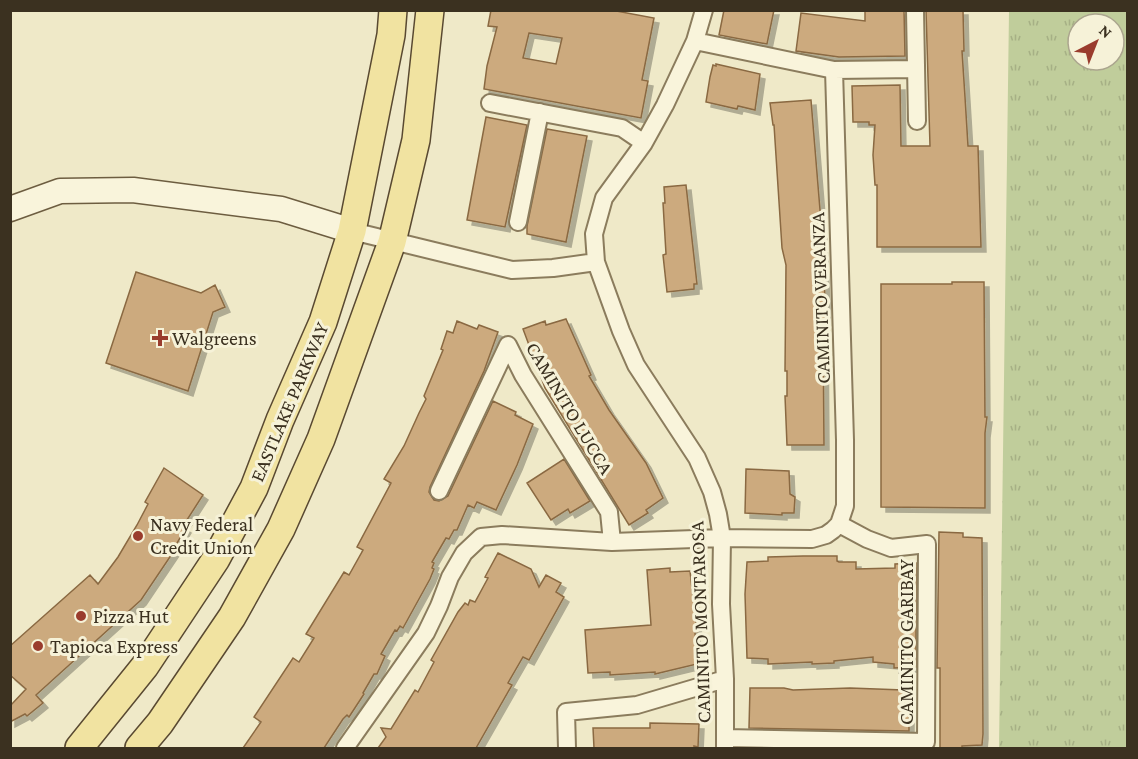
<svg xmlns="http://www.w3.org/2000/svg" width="1138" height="759" font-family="'Crimson Pro',serif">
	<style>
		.grass { fill: url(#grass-tufts); fill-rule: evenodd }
		.building { fill: #ccaa7e; stroke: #8a6942; stroke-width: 1.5; fill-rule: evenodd; filter: url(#shadow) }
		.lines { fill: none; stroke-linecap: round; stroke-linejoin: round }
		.street-casing { stroke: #8b7c5d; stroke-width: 20 }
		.secondary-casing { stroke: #6d5d40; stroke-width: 27 }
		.primary-casing { stroke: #594931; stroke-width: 30 }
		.street { stroke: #f9f4db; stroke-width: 16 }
		.secondary { stroke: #f9f4db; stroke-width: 24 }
		.primary { stroke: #f1e3a1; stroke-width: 27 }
		.poi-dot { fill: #9a3c2d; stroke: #f6f2d8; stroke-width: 2 }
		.labels { text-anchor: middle; stroke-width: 6; stroke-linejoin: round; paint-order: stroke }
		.street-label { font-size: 20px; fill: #3b3120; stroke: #f6f2d8 }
		.poi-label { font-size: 20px; fill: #3b3120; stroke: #f6f2d8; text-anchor: start }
	</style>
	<defs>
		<pattern id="grass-tufts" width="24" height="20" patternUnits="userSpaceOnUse" patternTransform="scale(1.5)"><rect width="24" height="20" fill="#c0cd9b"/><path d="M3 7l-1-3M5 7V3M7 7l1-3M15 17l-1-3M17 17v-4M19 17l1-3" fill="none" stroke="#a6b085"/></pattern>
		<filter id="shadow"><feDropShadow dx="5" dy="5" stdDeviation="0" flood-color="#0004"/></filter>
	</defs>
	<rect width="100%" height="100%" fill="#efe9c8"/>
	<path class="grass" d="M1009,11H1127V748H999ZM1078,24H1114V60H1078Z"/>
	<path class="building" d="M491,10H611L654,18L642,80L648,81L641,118L484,89L487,66L497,27L488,26ZM529,33L562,38L556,64L523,58Z
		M724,10H774L767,44L719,35Z
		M865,10H904L905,56L839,57L796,51L801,13L865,21Z
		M926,10H963L964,51H962L965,97L968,146H978L981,247H877V185H875L873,155L875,125H869V122H853L852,86L900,85L901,146H930Z
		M716,64L760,74L755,110L738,106L737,109L706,102L710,77L713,65L716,66Z
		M811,100L821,222L825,298V323H823L824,445H787L785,396H787V371H785L786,265L782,248L774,125H773L770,103Z
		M486,117L527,125L505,227L467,220Z
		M547,129L587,136L566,242L527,234V226Z
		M686,185L697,284H694V289L667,292L663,255L666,254L663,203H665L664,187Z
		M136,272L201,293L215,285L225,307L213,312L188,391L106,363Z
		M952,282H984L985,417H987L985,433V508L881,507V284H952Z
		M566,319L591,375L589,376L609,410L646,463L663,498L646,510L648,513L629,525L545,388L523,329L545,321L546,325Z
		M457,321L477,329L479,325L498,332L484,371L430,487L429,492L434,500L439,501L448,496L493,401L516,412L515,415L533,424L517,465L496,510L477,502L474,508L468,505L457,530H454L449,539L446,538L432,562L434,563L432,568L434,569L430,579L403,628L400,626L397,631L395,630L381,654L385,656L377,674H374L363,693L364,694L349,717L347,715L343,719L324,748H243L261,722L254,717L293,658L299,662L314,638L306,634L344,572L349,575L363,550L357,547L391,483L384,479L404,446L419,413L426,399L424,396L443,350L441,349L447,331L453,333Z
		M564,459L590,501L570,513L568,509L551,520L527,483Z
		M164,468L203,495L183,526L186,528L177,543L178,545L141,600L36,695L43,703L27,716L25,714L10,722V706L26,689L10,675V646L90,575L98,584L118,557L137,525L148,504L145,502Z
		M746,469L789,471L790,494L795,497L794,513H782V515L745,513Z
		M939,532L963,533V537L982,538L983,734L982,745L962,746V748H940V668H937Z
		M498,553L531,569L539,587L546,575L561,583L556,592L564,597L529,660L523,657L508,683L512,685L476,748H378L386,737L381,728L391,729L415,690L418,692L434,662L431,660L458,612L465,603L468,605L470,600L475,602L488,578L485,577Z
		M803,556H837V561L839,562H856V569L895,568V564L916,563V667L894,668V664L873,662V657L834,661V663L812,664V662L768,664V659L747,658L745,594L747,562L768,561V557Z
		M670,568V572L690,571L697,632H695L697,664L655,674V672L610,675V672L588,673L585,630L651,625L647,570Z
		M750,688H784L793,690L850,688L903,690L904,712H909V731L749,728Z
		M650,723L699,724L698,747L694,746V748H594L593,728H650Z"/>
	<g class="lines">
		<g class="street-casing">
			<path id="street" d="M704,10L695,41L665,105L644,143L604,198L594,234L596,262L621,331L636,365L697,458L712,492L718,514L722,538L721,604L725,679V748
				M915,10L917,121
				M695,41L834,70L916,69
				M490,103L622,128L644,143
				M518,222L540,112
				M352,231L512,270L553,268L596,262
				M439,491L508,345L523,375L609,512L612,542
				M725,738L926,742L927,544L891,548L867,539L839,524
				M345,748L426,633L439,606L450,577L464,553L481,537L502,535L612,542L722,538L812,539L826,535L833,530L839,524L845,506V440L834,70
				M567,748L566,712L637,705L725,679"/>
		</g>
		<g class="secondary-casing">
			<path id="secondary" d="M10,209L60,191L133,190L281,209L352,231"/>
		</g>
		<g class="primary-casing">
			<path id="primary" d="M79,748L145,666L216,559L254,488L280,420L323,322L352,231L391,35L393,10
				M139,748L160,723L232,617L281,529L321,439L392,242L416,140L430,10"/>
		</g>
		<use href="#street" class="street"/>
		<use href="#secondary" class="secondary"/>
		<use href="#primary" class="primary"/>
	</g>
	<g class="poi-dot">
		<path d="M157 329h6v6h6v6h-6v6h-6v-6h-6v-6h6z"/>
		<circle cx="138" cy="536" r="6"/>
		<circle cx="81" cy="616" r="6"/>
		<circle cx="38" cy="646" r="6"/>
	</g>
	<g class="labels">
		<g class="street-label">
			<text transform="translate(820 298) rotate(-92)" y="7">CAMINITO VERANZA</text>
			<text transform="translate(289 402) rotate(-67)" y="7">EASTLAKE PARKWAY</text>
			<text transform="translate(570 408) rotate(59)" y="7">CAMINITO LUCCA</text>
			<text transform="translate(700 622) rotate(-92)" y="7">CAMINITO MONTAROSA</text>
			<text transform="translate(906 642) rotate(-90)" y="7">CAMINITO GARIBAY</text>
		</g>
		<g class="poi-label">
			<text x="172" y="345">Walgreens</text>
			<text x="150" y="531">Navy Federal<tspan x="150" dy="23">Credit Union</tspan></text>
			<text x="93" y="623">Pizza Hut</text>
			<text x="50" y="653">Tapioca Express</text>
		</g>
	</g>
	<rect width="1138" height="759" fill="none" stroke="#3b3120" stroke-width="24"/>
	<g transform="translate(1096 42) rotate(42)"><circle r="28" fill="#f6f2d8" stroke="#aba58e" stroke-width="1.5"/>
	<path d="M0-4.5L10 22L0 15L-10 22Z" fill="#9a3c2d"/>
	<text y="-9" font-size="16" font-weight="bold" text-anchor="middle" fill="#3b3120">N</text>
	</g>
</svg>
